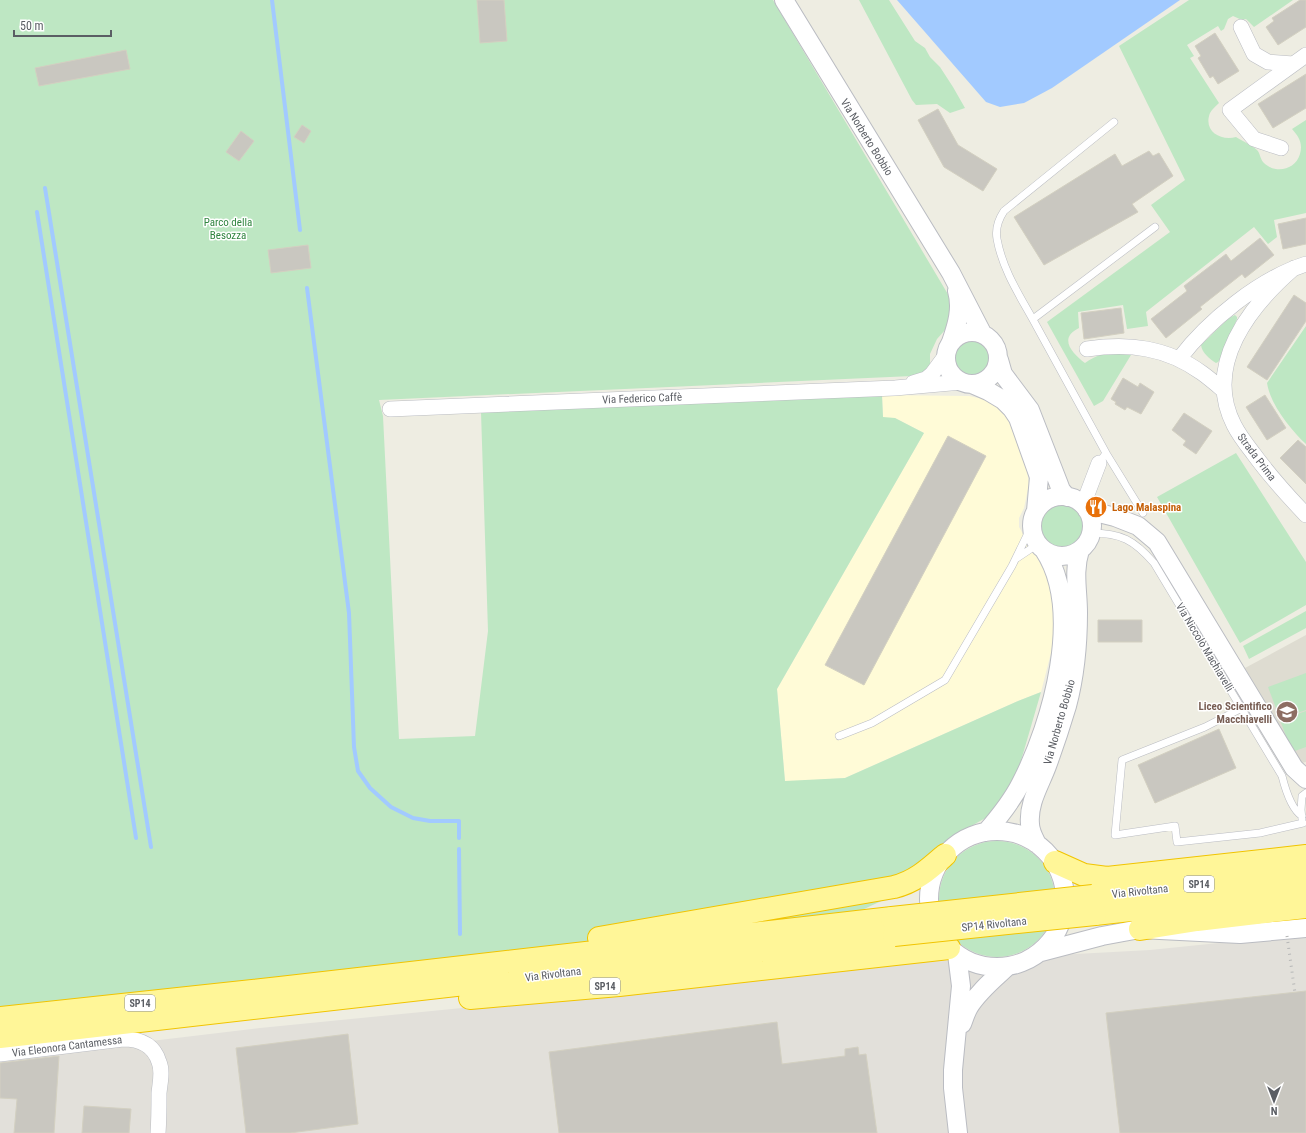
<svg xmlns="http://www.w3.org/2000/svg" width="1306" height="1133" font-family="'Roboto Condensed',sans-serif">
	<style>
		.commercial { fill: #fffbd7 }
		.industrial { fill: #e2e0da }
		.education { fill: #dedcd1 }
		.green { fill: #bee7c3 }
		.water { fill: #a2caff }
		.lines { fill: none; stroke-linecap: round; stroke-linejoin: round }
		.stream { stroke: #a2caff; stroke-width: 4 }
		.building { fill: #c9c7c0; stroke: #d3d0c1 }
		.service-casing { stroke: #babcc2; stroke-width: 8 }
		.minor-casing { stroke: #babcc2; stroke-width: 16 }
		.tertiary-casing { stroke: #babcc2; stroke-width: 20 }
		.trunk-casing { stroke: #f1c400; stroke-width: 24 }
		.service { stroke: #fff; stroke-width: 7 }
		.minor { stroke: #fff; stroke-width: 15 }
		.tertiary { stroke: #fff; stroke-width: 18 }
		.trunk { stroke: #fff698; stroke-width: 22 }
		.rail { stroke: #b6b7b7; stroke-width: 3; stroke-dasharray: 1 5; stroke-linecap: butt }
		.trunk-bridge-casing { stroke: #f1c400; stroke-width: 24; stroke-linecap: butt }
		.trunk-bridge { stroke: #fff698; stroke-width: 22 }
		.labels { text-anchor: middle; stroke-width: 3; stroke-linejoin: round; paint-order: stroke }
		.shield { fill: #fff; stroke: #8c8e92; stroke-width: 1 }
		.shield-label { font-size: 10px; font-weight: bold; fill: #5b5e64 }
		.street-label { font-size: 11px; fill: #5b5e64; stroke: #fff }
		.park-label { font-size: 11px; fill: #318540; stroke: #fff }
		.food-label { font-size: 11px; font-weight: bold; fill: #c56008; stroke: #fff; text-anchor: start }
		.education-label { font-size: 11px; font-weight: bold; fill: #785e54; stroke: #fff; text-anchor: end }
	</style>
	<rect width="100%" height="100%" fill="#eeede2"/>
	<path class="commercial" d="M882,395L969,396L983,399L1001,409L1008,418L1027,471L1029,484L1024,508L1019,518V527L1050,579L1054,623L1052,649L1041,692L1018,701L845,778L785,782L777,689L924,433L895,418H883Z"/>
	<path class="industrial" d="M1306,934V1133H0V1059L260,1028L927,962L1150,950Z"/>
	<path class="education" d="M1306,635V762L1301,763L1292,757L1245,668Z"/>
	<path class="green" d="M0,0H773L949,296L952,313L945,330L937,339L930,354V365L924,372L912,376L379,400L383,416L399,739L475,736L488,631L481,412L882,395L883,417L895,418L924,433L777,689L785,781L845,778L1018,701L1041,692L1018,771L1006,796L989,816L966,829L948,841L928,863L892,896L862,910L836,917L0,1014Z
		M859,0H889L915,41L925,48L930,57L940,67L953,87L965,108L950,113L937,104L916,105L912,100Z
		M1189,0H1293L1254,27L1246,19L1242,20L1233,16L1228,19L1224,29L1221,31L1218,26L1187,45L1194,56L1190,58L1219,103C1216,106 1212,109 1210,113C1203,131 1220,141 1236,137C1242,141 1252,145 1257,150C1260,153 1260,158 1263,162C1274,174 1295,171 1300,154C1303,143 1299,137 1292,129L1306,120V213L1274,220L1277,237L1268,244L1254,227L1146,312L1148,326L1127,329L1123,305L1078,312L1079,328C1058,338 1072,353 1085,363C1103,351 1110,352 1131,355L1103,401L1094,406L1047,322L1170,232L1151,205L1185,180L1119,46Z
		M1235,315L1237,317V319L1220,360L1218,362L1216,363C1210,359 1202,353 1201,345L1229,318Z
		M1306,326V444C1291,430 1270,404 1267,383Z
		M952 358a20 20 0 1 1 40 0a20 20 0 1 1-40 0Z
		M1236,453L1306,562V605L1240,643L1157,497Z
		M1039 526a23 23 0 1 1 46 0a23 23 0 1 1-46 0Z
		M1306,611V628L1249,659L1243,646Z
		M1306,673V710L1280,719L1268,687Z
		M1306,711V747L1292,752L1280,720Z
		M939 899a58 58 0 1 1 116 0a58 58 0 1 1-116 0Z"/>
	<path class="water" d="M897,0H1180L1052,88L1024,103L1000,107L986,102Z"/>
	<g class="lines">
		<path class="stream" d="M272,0L300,230
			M45,188L151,847
			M37,212L136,838
			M307,288L349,613L354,747L358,771L370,788L391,807L413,818L430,821H459V838
			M459,849L460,934"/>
	</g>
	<path class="building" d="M477,0H504L507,41L480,43Z
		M1300,0H1306V27L1278,45L1266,27L1274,21L1272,18Z
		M1215,33L1239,71L1218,84L1213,76L1210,78L1198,58L1201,56L1195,46Z
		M126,50L130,69L39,86L35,68Z
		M1306,74V108L1273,128L1258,104Z
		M938,109L958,145L997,169L983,191L944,167L918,120Z
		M302,125L311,131L304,143L294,137Z
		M241,131L254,141L239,161L226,152Z
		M1149,151L1153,156L1159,153L1173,176L1132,204L1138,212L1044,265L1014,217L1115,154L1122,166Z
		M1306,218V244L1283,249L1278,224Z
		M1260,238L1274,255L1245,278L1242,274L1200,307L1202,309L1166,338L1151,319L1187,291L1184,286L1226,254L1231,261Z
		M308,245L311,268L271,273L268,250Z
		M1294,295L1306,303V321L1267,380L1247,367Z
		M1121,308L1124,333L1084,339L1081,313Z
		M1123,378L1138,387L1140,383L1154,392L1141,414L1127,407L1125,410L1115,404L1116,402L1111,399Z
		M1265,395L1286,428L1267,440L1246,407Z
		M1184,413L1212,431L1196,454L1183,445L1186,441L1172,430Z
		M948,436L986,456L864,685L825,665Z
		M1298,440L1306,447V484L1280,458Z
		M1098,620H1142V642H1098Z
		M1219,729L1236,768L1155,803L1138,765Z
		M1306,991V1133H1120L1106,1013Z
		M777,1022L782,1064L845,1056V1049L858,1047L859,1055L866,1054L877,1133H559L549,1052Z
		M348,1034L358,1124L290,1133H246L236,1048Z
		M59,1056L54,1133H14L17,1099L0,1098V1063Z
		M84,1106L131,1109L129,1133H82Z"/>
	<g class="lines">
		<g class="service-casing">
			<path id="service" d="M1033,319L1155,227
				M1106,453L1143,513
				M1099,463L1106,453C1083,411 1060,369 1037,327C1022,299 1003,272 997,239C995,228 998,220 1004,211L1114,122
				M1091,533C1121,533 1134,540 1154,563L1282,776C1285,788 1291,809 1302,816
				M1017,558L1038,544
				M1242,708L1205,727L1122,760L1115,835L1175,826L1177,842L1260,833L1303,823
				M839,736L872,723L945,680L1012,566L1032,525
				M1302,819L1301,810L1302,796L1306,793"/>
		</g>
		<g class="minor-casing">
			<path id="minor" d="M1241,27L1254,54L1268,62L1293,64
				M1281,148L1254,139L1230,110L1306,55
				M1294,268C1250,306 1203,365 1234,425C1239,435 1246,444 1253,453C1269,475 1287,495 1306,515
				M1087,349C1129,343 1166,347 1202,373C1209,378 1216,384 1223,390
				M1179,359C1208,321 1259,279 1306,264
				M913,383L926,379L932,374L946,355
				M390,409L895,388L962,382
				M1083,505L1099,463
				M0,1054L123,1039C140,1039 154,1045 159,1062C163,1071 160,1083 159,1093C159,1106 159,1120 158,1133"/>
		</g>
		<g class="tertiary-casing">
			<path id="tertiary" d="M784,0L951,273L982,333
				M946 358a26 26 0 1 1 52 0a26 26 0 1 1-52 0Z
				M951,342C957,325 962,308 957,291
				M999,360L1003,374L1030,410L1058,482L1061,490L1067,497
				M972,384L988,391L1003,400L1012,409L1018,418L1039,477L1036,511
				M1032 526a30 30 0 1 1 60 0a30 30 0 1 1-60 0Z
				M1087,510L1115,517L1138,526L1157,542L1294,768L1306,779
				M929 899a68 68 0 1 1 136 0a68 68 0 1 1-136 0Z
				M986,832C1000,816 1012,801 1021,783C1052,723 1084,611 1044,550
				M1037,844C1034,838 1030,831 1030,824C1028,803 1040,785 1047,766C1054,747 1061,726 1067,706C1075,676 1078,644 1078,613C1078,590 1073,572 1080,550
				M1041,952L1102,936L1140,929L1240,934L1306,928
				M957,954L961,986L953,1070V1088L958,1133
				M962,1024C964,1019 966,1012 969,1007C979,991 994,979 1007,967"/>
		</g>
		<g class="trunk-casing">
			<path id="trunk" d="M1055,862L1084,875L1107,878L1306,856
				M1093,896L1306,873
				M1095,914L1306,890
				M1140,929L1197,920L1306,907
				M599,938L894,887C915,882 929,869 945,855
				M470,998L619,985L949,948
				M0,1018L280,988L892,918
				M0,1037L894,935"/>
		</g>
		<use href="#service" class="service"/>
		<use href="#minor" class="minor"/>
		<use href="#tertiary" class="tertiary"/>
		<use href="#trunk" class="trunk"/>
		<path class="rail" d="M1287,936L1295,993"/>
		<g class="trunk-bridge-casing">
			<path id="trunk-bridge" d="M892,918L1093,896
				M894,935L1095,914"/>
		</g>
		<use href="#trunk-bridge" class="trunk-bridge"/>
	</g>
	<defs>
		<g id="restaurant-disc" transform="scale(1.15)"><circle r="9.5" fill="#e8710a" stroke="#fff"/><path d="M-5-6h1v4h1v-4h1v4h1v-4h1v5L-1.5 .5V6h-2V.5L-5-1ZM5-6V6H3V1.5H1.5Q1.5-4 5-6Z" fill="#fff"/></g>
		<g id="school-disc" transform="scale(1.15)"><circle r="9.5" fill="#8d6e63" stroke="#fff"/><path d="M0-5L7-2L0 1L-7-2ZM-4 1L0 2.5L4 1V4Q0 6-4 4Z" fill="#fff"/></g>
	</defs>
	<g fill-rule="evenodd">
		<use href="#restaurant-disc" x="1096" y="507"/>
		<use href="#school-disc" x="1287" y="712"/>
	</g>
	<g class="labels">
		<g class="shield">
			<rect x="1184" y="876" width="30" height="16" rx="3"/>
			<rect x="590" y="978" width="30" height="16" rx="3"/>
			<rect x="125" y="995" width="30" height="16" rx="3"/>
		</g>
		<g class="shield-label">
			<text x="1199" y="888">SP14</text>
			<text x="605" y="990">SP14</text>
			<text x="140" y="1007">SP14</text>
		</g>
		<g class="street-label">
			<text transform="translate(867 137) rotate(58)" y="4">Via Norberto Bobbio</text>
			<text transform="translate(642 398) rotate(-2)" y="4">Via Federico Caffè</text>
			<text transform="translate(1257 457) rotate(53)" y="4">Strada Prima</text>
			<text transform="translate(1205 647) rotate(59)" y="4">Via Niccolò Machiavelli</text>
			<text transform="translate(1059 722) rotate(-74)" y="4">Via Norberto Bobbio</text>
			<text transform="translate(1140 891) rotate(-6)" y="4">Via Rivoltana</text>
			<text transform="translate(994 924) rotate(-6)" y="4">SP14 Rivoltana</text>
			<text transform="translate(553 974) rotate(-7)" y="4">Via Rivoltana</text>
			<text transform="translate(67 1046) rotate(-7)" y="4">Via Eleonora Cantamessa</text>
		</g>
		<g class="park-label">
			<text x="228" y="226">Parco della<tspan x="228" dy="13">Besozza</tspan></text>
		</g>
		<g class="food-label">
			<text x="1112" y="511">Lago Malaspina</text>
		</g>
		<g class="education-label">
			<text x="1272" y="710">Liceo Scientifico<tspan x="1272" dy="13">Macchiavelli</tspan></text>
		</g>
	</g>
	<g transform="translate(1274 1101) rotate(180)" stroke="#ffffff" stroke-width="3" paint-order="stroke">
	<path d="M0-3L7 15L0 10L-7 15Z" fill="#5b5e64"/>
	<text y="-6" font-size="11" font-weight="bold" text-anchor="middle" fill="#5b5e64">N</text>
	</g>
	<path d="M14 30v6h97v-6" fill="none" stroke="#5b5e64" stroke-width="2"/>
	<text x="20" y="30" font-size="12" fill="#5b5e64" stroke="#ffffff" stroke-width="3" paint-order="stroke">50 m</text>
</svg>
